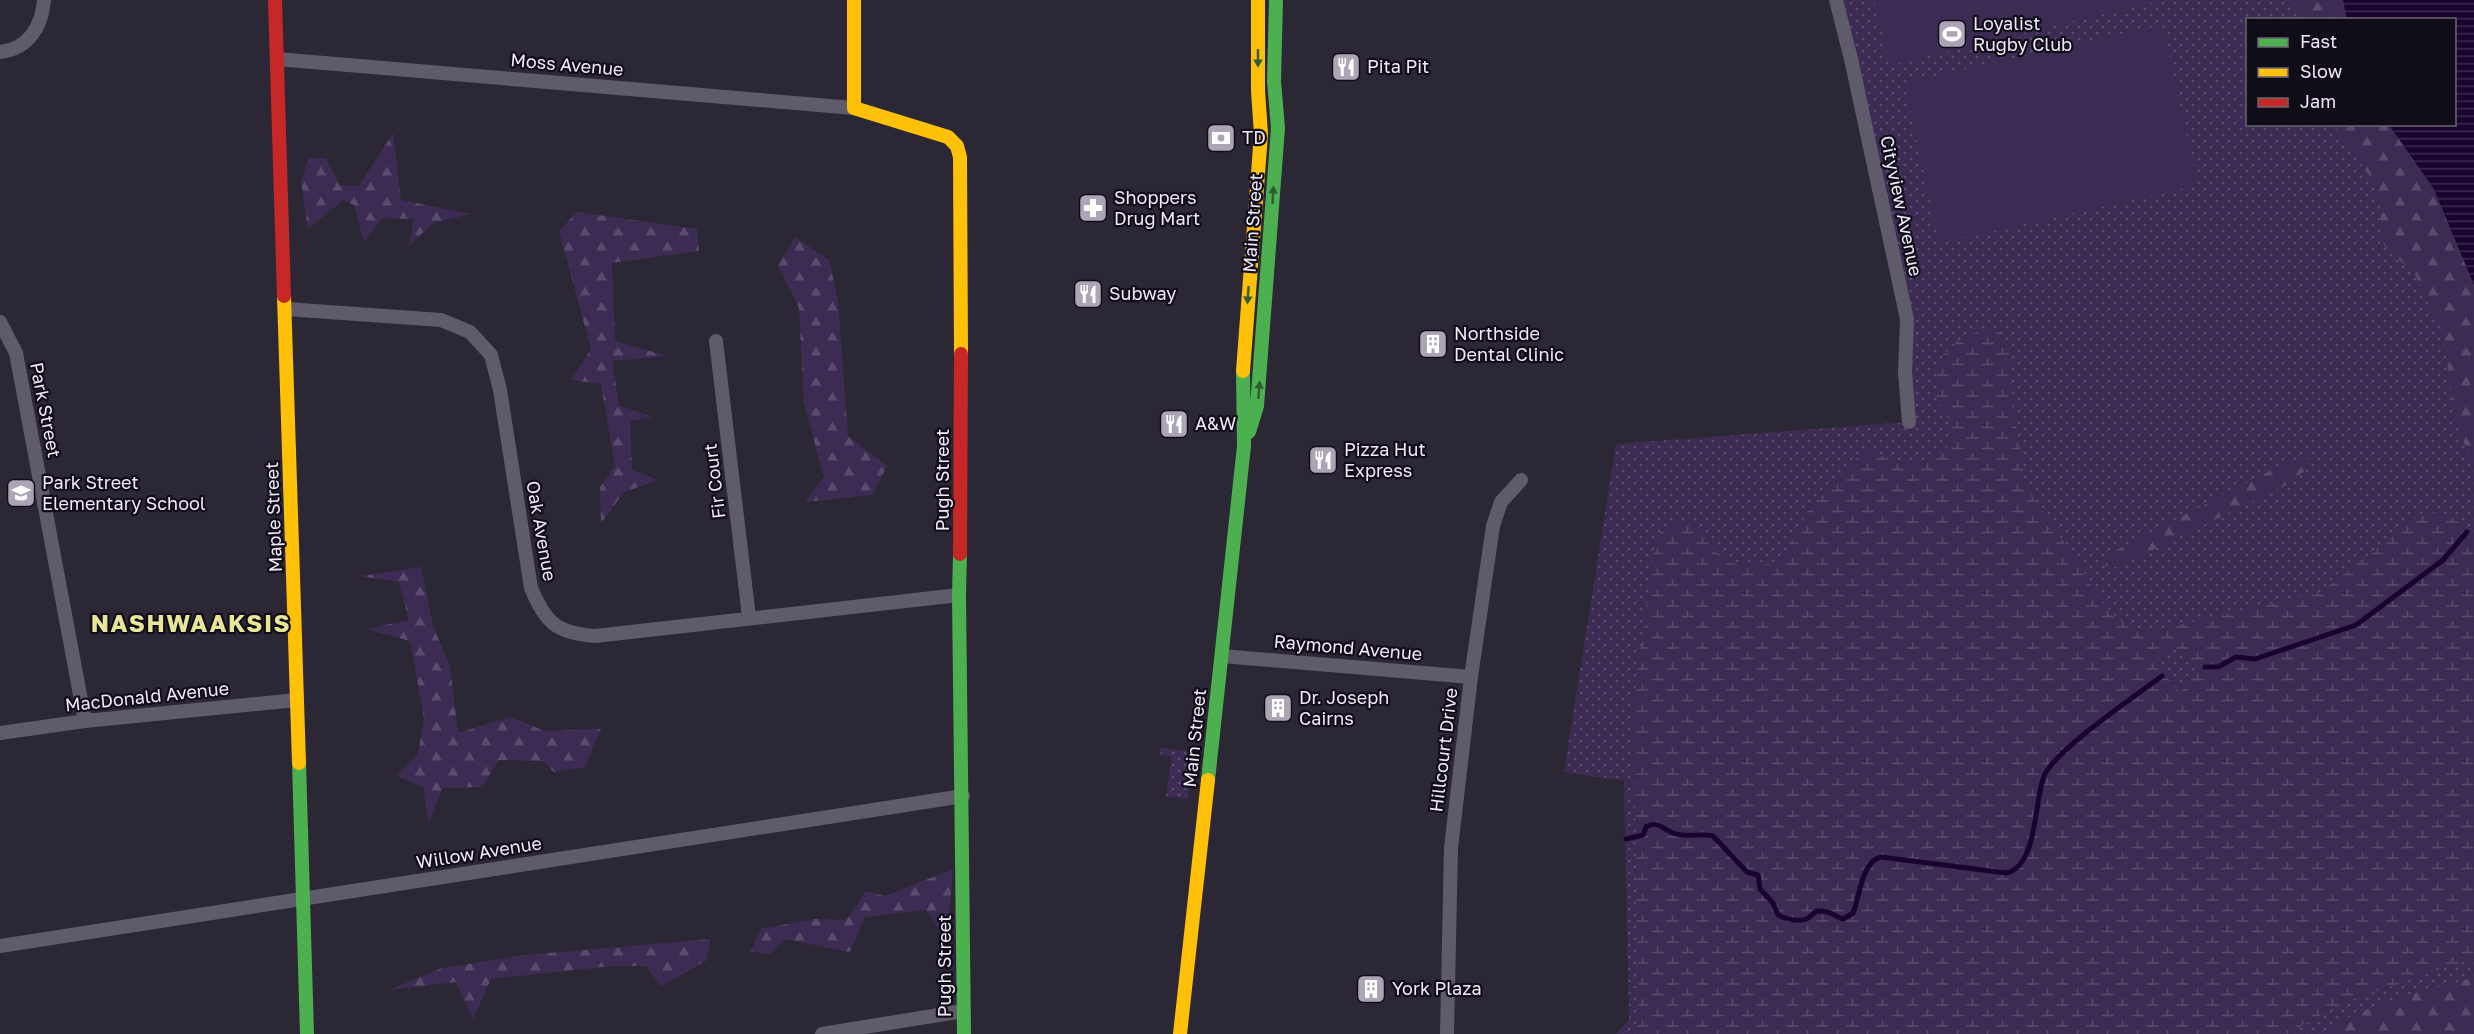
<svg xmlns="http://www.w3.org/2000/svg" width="2474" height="1034" font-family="'Golos Text',sans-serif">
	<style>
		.grass { fill: url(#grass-dots) }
		.forest { fill: url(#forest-firs) }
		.wetland { fill: url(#wetland-marsh); fill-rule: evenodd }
		.garden { fill: #3c2c53 }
		.water { fill: url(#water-rules) }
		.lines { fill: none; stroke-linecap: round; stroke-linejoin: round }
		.stream { stroke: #190430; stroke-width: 5 }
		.street { stroke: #605b6a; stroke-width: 14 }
		.fast { stroke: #4caf50; stroke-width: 14 }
		.slow { stroke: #ffc107; stroke-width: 14 }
		.jam { stroke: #c62828; stroke-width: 14 }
		.oneway { fill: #2e5e34 }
		.labels { text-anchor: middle; stroke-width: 4.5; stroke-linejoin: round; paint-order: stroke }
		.poi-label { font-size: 18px; fill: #efe9fa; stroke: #110d18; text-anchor: start }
		.street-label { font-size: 18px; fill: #efe9fa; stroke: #110d18 }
		.district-label { font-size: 24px; font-weight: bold; letter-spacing: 1.5px; fill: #e9e697; stroke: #110d18 }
	</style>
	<defs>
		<pattern id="grass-dots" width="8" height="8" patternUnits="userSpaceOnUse" patternTransform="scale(1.5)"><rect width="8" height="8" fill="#3c2c53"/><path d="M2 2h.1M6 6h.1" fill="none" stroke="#584b6d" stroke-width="1.8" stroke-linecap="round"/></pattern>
		<pattern id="forest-firs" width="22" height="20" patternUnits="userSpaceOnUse" patternTransform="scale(1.5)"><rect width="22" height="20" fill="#3c2c53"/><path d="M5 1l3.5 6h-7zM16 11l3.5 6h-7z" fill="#584b6d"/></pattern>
		<pattern id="wetland-marsh" width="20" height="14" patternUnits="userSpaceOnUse" patternTransform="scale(1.5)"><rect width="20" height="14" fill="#3c2c53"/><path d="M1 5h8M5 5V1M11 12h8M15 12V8" fill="none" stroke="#584b6d"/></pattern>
		<pattern id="water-rules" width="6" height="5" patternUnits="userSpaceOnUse" patternTransform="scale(1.5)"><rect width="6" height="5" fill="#190430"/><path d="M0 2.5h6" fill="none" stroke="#3b294f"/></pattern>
	</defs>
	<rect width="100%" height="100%" fill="#2c2734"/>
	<path class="grass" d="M1836,0H2343L2347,19L2248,20V124L2389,125L2474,285V1034H1616L1629,1019L1624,781L1564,772L1616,444L1909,422L1907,319Z
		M1161,748L1193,752L1188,799L1166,797L1172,756L1160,755Z"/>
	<path class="forest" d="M2293,0H2343L2347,19H2302Z
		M2334,125H2389L2434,189L2474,285V466L2457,426L2442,332L2416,276L2384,245L2377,187Z
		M393,133L401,200L470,214L433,223L409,246L414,219L382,218L364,242L354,205L343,200L308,229L301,181L309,158H326L340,186H359Z
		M577,212L697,229L699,251L612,263L615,341L667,356L612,361L619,405L652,417L630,421L632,470L659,480L624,492L601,523L600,487L615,466L601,384L571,380L591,349L559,231Z
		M795,237L829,260L838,300L848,436L887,466L872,495L805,502L824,477L804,404L799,308L778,266Z
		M2312,458L2311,466L2288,484L2117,567H2104L2111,553L2289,461Z
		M421,567L433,626L450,667L458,733L510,717L545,731L601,729L585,767L554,772L543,761L499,760L482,787L442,788L429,824L423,787L397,776L418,754L424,718L410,641L366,629L409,620L399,582L360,576Z
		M953,869L949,915L938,928L926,910L865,917L850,952L785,939L770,955L751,951L760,929L815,919L846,920L866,891L885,896Z
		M711,939L706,961L661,986L646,966H611L491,979L473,1019L456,982L389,990L442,968L526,955Z
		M2474,977V1034H2320C2365,1003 2422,992 2474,977Z"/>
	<path class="wetland" d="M1984,329L2000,332L2009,353L2012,396L2025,486L2083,570L2099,599L2119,620L2147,632L2321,592L2421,514C2449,508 2460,520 2474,543V958L2343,1003L2287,1034H1636L1639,1021L1633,707L1655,541C1661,530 1666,523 1679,523C1705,523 1708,550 1727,561C1737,566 1752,567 1763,565C1795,559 1795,525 1813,504C1828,485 1847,468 1864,451L1874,450C1897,469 1925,465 1947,448L1951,427L1936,395L1937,375L1943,355L1958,341ZM2173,649L2190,657L2195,672L2181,693L2153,663Z"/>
	<path class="garden" d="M1874,0H2153L2154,2L1890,65Z
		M2162,25L2198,185L1940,243L1904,83Z"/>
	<path class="water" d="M2343,0H2474V285L2434,189L2389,125L2454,124V20L2347,19Z"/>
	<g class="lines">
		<path class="stream" d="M2205,667H2218L2236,657L2255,659L2356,625L2443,560L2467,532
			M1626,839L1643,835L1646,827C1658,820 1662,829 1673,833C1685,838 1700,833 1713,836L1747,872L1758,875L1760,889L1773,903L1778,915C1785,919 1800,923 1808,918C1813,915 1813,911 1820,911C1830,911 1835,916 1843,919L1853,913C1860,897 1861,862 1881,857L2006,873C2038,866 2034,801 2044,776C2055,750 2137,695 2162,676"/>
		<path class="street" d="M1836,0L1851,59L1907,319L1905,372L1909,422
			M0,52C28,49 42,27 44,0
			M277,59L854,108
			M286,309L441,320L470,332L491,355L500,390L531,588C546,623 556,633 595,636L959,595
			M0,322L16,353L85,721
			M716,341L749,617
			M1222,656L1471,677
			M0,733L85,721L297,700
			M0,946L963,796
			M822,1034L963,1011
			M1447,1034L1451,848L1471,677L1493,526L1501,502L1521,480"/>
		<path class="fast" d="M1249,432L1257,406L1278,128L1274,81L1276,0
			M960,554L959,595L964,1034
			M299,763L307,1034
			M1208,780L1244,446L1243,371"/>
		<path class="slow" d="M854,0V108L948,137L957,146L960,157L961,354
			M284,296L299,763
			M1243,371L1261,134L1258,91V0
			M1180,1034L1208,780"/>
		<path class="jam" d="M275,0L284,296
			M960,554L961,354"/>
	</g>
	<defs><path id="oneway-solid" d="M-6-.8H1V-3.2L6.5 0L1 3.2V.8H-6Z" transform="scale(1.5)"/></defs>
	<g class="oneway">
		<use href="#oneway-solid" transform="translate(1258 58) rotate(90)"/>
		<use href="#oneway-solid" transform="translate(1273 195) rotate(-87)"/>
		<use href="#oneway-solid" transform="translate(1248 295) rotate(94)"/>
		<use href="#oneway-solid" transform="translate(1259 390) rotate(-86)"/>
	</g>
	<defs>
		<g id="stadium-square" transform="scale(1.5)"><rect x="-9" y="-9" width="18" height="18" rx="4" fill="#aba5b5" stroke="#110d18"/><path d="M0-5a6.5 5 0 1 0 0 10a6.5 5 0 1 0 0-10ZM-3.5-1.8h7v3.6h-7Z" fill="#fff"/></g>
		<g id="restaurant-square" transform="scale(1.5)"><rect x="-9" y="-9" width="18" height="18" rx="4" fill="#aba5b5" stroke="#110d18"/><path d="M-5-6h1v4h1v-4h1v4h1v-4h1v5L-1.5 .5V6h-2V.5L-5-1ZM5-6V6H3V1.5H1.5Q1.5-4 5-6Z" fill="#fff"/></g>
		<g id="bank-square" transform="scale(1.5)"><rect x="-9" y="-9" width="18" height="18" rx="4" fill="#aba5b5" stroke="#110d18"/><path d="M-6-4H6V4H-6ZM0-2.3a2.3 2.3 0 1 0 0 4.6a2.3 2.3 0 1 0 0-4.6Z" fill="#fff"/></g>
		<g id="pharmacy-square" transform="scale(1.5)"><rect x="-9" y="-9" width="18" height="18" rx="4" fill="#aba5b5" stroke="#110d18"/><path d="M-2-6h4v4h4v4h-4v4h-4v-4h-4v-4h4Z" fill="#fff"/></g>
		<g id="building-square" transform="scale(1.5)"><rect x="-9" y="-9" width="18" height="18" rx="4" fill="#aba5b5" stroke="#110d18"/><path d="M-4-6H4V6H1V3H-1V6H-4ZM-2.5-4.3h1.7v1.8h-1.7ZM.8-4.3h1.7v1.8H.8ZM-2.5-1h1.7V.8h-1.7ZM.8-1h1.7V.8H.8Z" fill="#fff"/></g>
		<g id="school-square" transform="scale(1.5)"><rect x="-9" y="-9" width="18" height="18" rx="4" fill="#aba5b5" stroke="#110d18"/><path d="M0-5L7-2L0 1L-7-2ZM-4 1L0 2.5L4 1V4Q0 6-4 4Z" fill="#fff"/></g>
	</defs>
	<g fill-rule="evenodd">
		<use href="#stadium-square" x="1952" y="34"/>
		<use href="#restaurant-square" x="1346" y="67"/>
		<use href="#bank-square" x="1221" y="138"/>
		<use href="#pharmacy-square" x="1093" y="208"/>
		<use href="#restaurant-square" x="1088" y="294"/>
		<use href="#building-square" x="1433" y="344"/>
		<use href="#restaurant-square" x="1174" y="424"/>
		<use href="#restaurant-square" x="1323" y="460"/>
		<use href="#school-square" x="21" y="493"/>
		<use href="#building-square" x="1278" y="708"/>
		<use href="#building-square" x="1371" y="989"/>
	</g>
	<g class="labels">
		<g class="poi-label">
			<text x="1973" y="30">Loyalist<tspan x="1973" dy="21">Rugby Club</tspan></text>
			<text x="1367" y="73">Pita Pit</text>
			<text x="1242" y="144">TD</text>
			<text x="1114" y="204">Shoppers<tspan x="1114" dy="21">Drug Mart</tspan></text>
			<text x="1109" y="300">Subway</text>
			<text x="1454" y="340">Northside<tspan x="1454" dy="21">Dental Clinic</tspan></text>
			<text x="1195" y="430">A&amp;W</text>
			<text x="1344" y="456">Pizza Hut<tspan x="1344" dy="21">Express</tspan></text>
			<text x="42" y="489">Park Street<tspan x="42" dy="21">Elementary School</tspan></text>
			<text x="1299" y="704">Dr. Joseph<tspan x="1299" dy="21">Cairns</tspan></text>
			<text x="1392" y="995">York Plaza</text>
		</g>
		<g class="street-label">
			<text transform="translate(567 65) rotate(5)" y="6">Moss Avenue</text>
			<text transform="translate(1901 206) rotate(78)" y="6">Cityview Avenue</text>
			<text transform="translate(1253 223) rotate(-86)" y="6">Main Street</text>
			<text transform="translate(45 410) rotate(79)" y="6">Park Street</text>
			<text transform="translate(943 480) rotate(-90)" y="6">Pugh Street</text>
			<text transform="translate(715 481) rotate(-97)" y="6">Fir Court</text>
			<text transform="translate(274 517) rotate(-92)" y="6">Maple Street</text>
			<text transform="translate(541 531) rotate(80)" y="6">Oak Avenue</text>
			<text transform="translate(1348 648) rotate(5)" y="6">Raymond Avenue</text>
			<text transform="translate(147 697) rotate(-6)" y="6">MacDonald Avenue</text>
			<text transform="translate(1195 738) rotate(-84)" y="6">Main Street</text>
			<text transform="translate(1444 750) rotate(-83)" y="6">Hillcourt Drive</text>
			<text transform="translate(479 853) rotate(-9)" y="6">Willow Avenue</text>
			<text transform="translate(945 966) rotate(-90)" y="6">Pugh Street</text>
		</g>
		<g class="district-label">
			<text x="191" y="632">NASHWAAKSIS</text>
		</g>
	</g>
	<rect x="2246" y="18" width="210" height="108" fill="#110d18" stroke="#6a6572" stroke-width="1.5"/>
	<rect x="2258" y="38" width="30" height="9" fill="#4caf50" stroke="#6a6572" stroke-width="1.5"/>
	<text x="2300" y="48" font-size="18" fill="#efe9fa">Fast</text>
	<rect x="2258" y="68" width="30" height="9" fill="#ffc107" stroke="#6a6572" stroke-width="1.5"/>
	<text x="2300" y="78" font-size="18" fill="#efe9fa">Slow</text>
	<rect x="2258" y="98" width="30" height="9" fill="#c62828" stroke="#6a6572" stroke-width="1.5"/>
	<text x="2300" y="108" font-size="18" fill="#efe9fa">Jam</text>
</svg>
